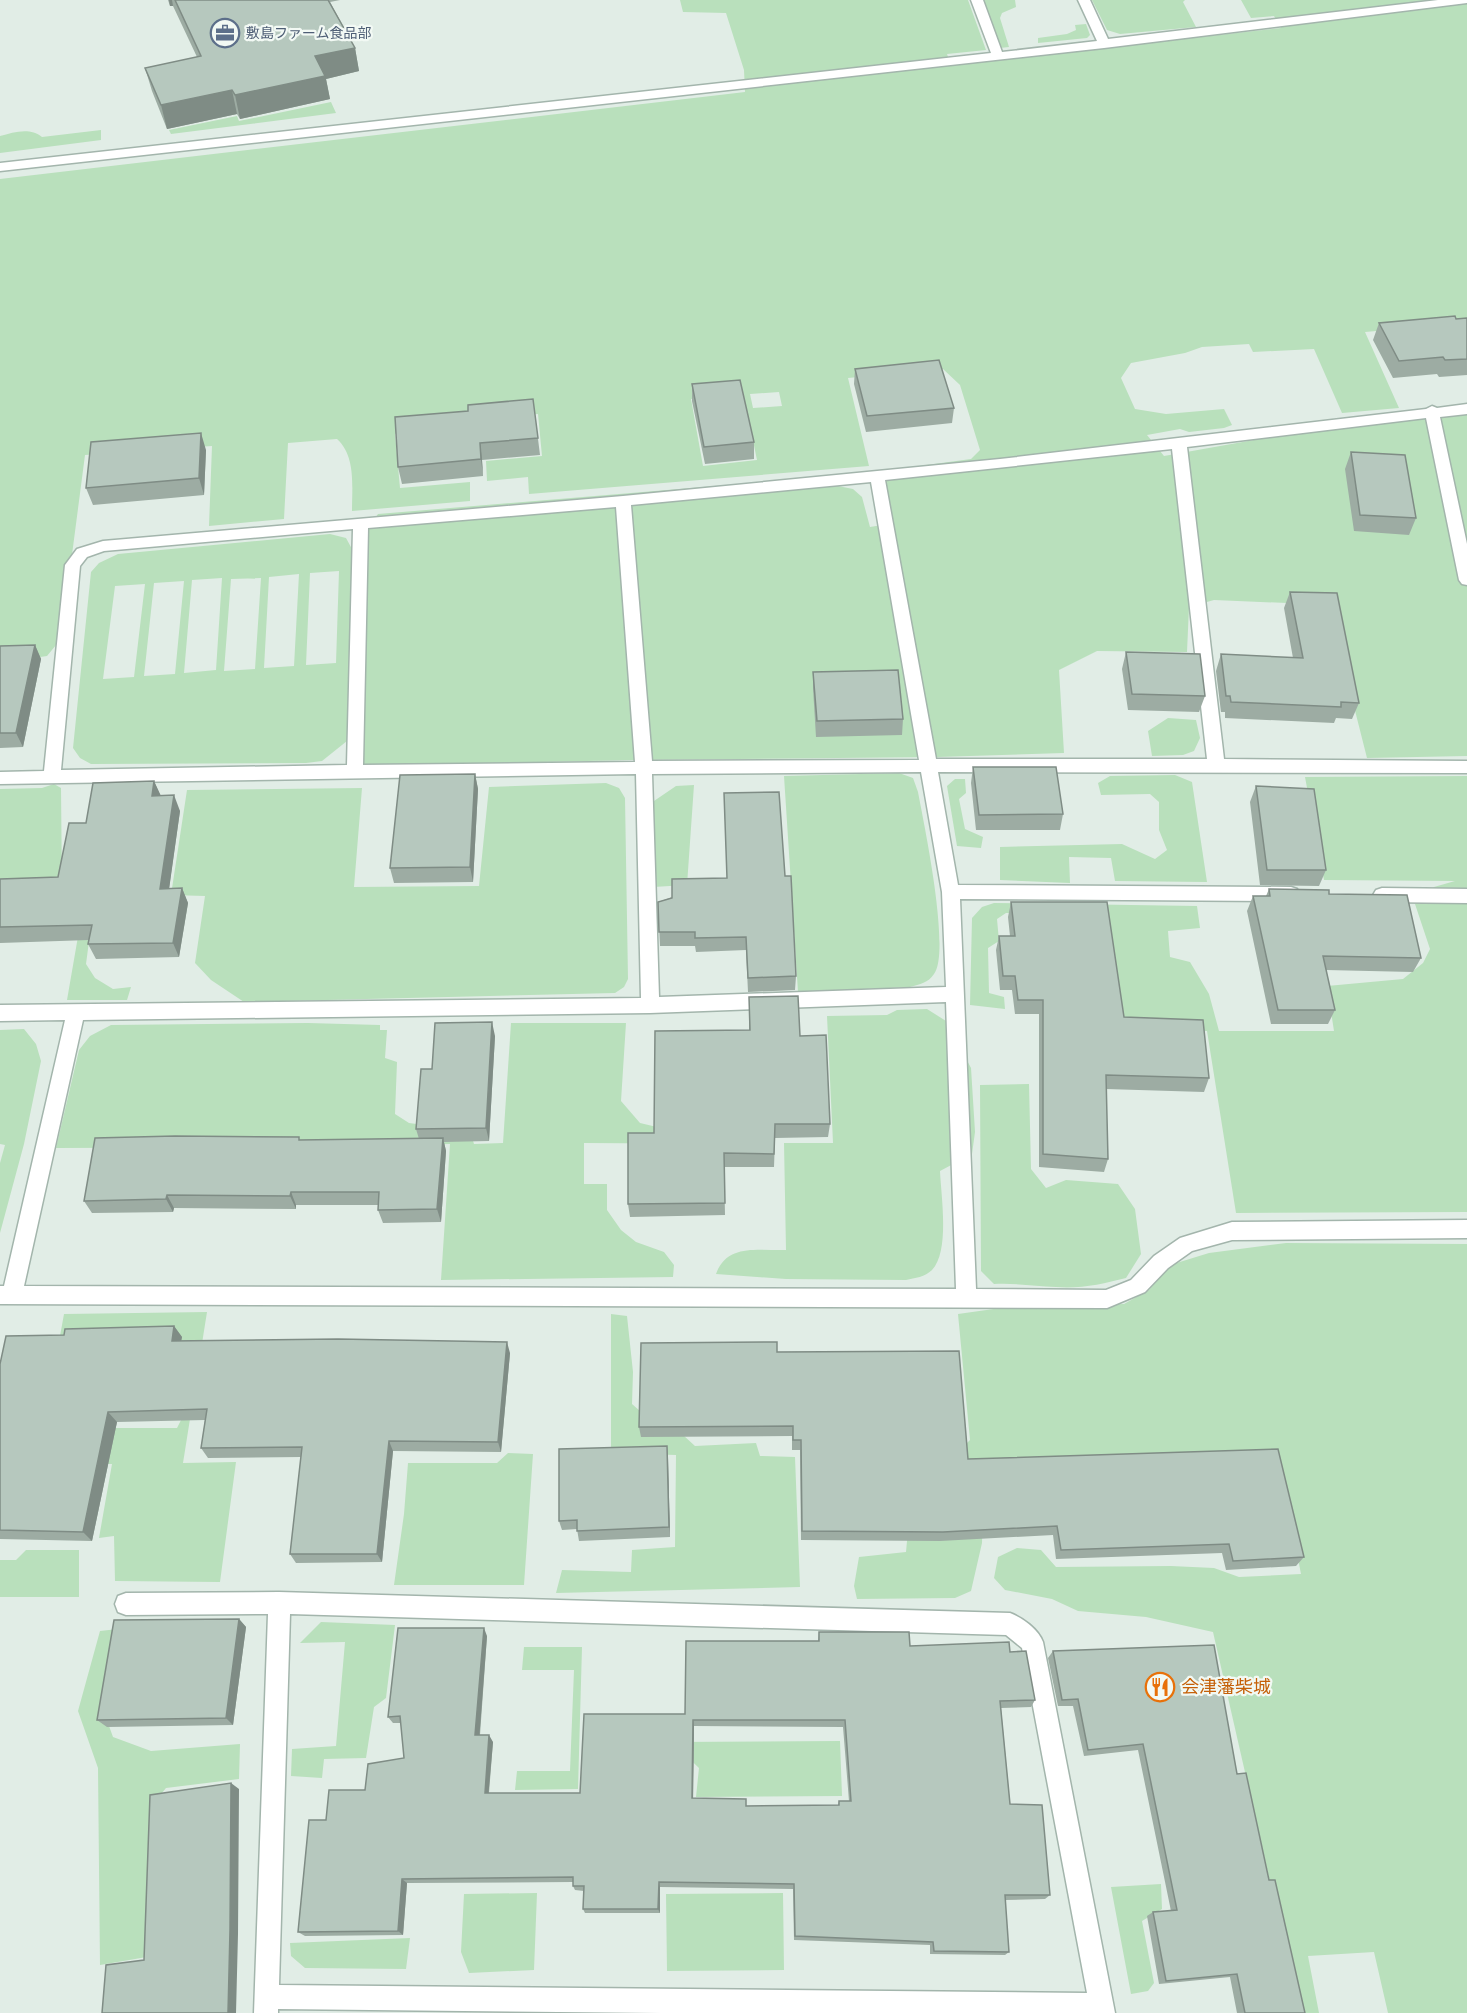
<svg xmlns="http://www.w3.org/2000/svg" width="1467" height="2013" font-family="Lato,'Noto Sans JP',sans-serif">
	<style>
		.green { fill: #b9e0bc; fill-rule: evenodd }
		.lines { fill: none; stroke-linecap: round; stroke-linejoin: round }
		.minor-casing { stroke: #a3b5ac; stroke-width: 3 }
		.minor { fill: #fff; fill-rule: evenodd }
		.wall { fill: #9daca3; fill-rule: evenodd }
		.shaded-wall { fill: #7f8c85 }
		.building { fill: #b6c8be; stroke: #7f8c85; stroke-width: 1.5; fill-rule: evenodd }
		.labels { text-anchor: middle; stroke-width: 4.5; stroke-linejoin: round; paint-order: stroke }
		.far-service-label { font-size: 14px; fill: #4e5e75; stroke: #f2f9f4; text-anchor: start }
		.near-food-label { font-size: 18px; fill: #c56008; stroke: #f2f9f4; text-anchor: start }
	</style>
	<rect width="100%" height="100%" fill="#e1ede6"/>
	<path class="green" d="M680,0H968L986,50L947,54L951,65L1281,28L1274,16L1251,18L1241,0H1467V323L1365,332L1399,408L1342,413L1314,349L1253,352L1249,344L1202,347L1185,353L1131,363L1121,378L1135,409L1166,414L1224,409L1232,425L1224,428L1189,432L1180,429L1147,435L1164,456L1332,426L1467,412V756L1367,758L1345,671L1334,605L1214,600L1189,607L1187,652L1097,651L1059,670L1064,753L938,757L632,760L363,766L368,528L378,514L751,483L783,491L838,486L853,489L862,497L870,527L882,525V471L971,459L980,450L960,385L943,369L848,378L869,466L529,494L528,477L487,481L486,461L542,456L538,414C501,417 425,417 395,434L400,488L470,482V501L352,511C352,487 356,456 337,439L288,443L284,519L209,526L212,446L85,455L61,639L47,656L0,663V179L745,92L744,70L726,13L683,12ZM743,392L757,460L703,466L691,399ZM779,392L782,406L753,408L750,394Z
		M982,0H1015L1016,7L1002,13L1000,18L1009,47L1000,48Z
		M1092,0H1185L1183,2L1196,27L1120,34L1107,30Z
		M1086,24L1090,35L1087,38L1038,43V38L1067,34L1076,30L1075,25Z
		M331,102L336,113L171,134L169,130L237,116L239,121Z
		M101,130V140L0,153V136C14,132 30,127 42,137Z
		M330,534L346,538L352,549L347,741L322,761L306,763L91,764L80,758L73,748L91,572L99,563L118,554ZM339,571L336,663L306,665L310,573ZM299,574L294,666L264,668L269,577ZM222,578L216,670L184,673L192,580ZM261,578L255,669L224,671L231,579ZM184,581L175,674L144,676L154,583ZM145,584L134,677L103,679L115,586Z
		M1168,718L1196,720L1200,738L1194,751L1183,755L1152,756L1148,731Z
		M899,773L913,778L918,792C924,824 951,951 934,974C928,983 920,984 910,987L798,992L784,776Z
		M1175,775L1192,782L1207,882L1115,881L1111,858L1069,857L1070,883L1000,880V847L1122,844L1155,859L1167,850L1159,830V802L1150,794L1101,795L1098,783L1110,776Z
		M1467,776V1212L1236,1213L1207,1031L1124,1028L1110,924L1100,913H1006L997,919L999,941L988,948L989,993L1004,997L1005,1009L970,1005L972,918L982,907L994,903L1197,906L1200,928L1168,931L1170,957L1190,962L1209,994L1219,1031H1334L1327,986L1403,979L1423,963L1430,949L1415,904L1434,887L1455,881L1324,880L1305,777Z
		M955,779H965L966,793L959,799L965,829L983,837L981,848L957,846L947,786Z
		M606,783L619,788L625,798L628,979L624,987L615,993L244,1002L211,980L195,963L205,896L171,895L187,790L362,788L354,887L479,886L489,787Z
		M54,784L61,788L62,889L0,890V789L42,788Z
		M694,785L687,885L653,887L654,801L676,786Z
		M85,896H95L86,964L95,978L113,989L131,987L127,1000H67Z
		M927,1009L946,1021L971,1068L975,1132L972,1154L940,1171C941,1196 950,1251 932,1270C925,1277 915,1278 906,1280L786,1279L716,1274C727,1243 759,1251 786,1250L784,1143H833L827,1016L887,1015L897,1010Z
		M308,1023L380,1025V1030H387L385,1058L397,1062L395,1114L409,1123L470,1131L474,1144L503,1143L511,1023H626L621,1101L640,1123L678,1132L744,1144L584,1143V1184H607V1210L621,1230L636,1242L664,1252L674,1265L673,1277L441,1280L450,1144L324,1147L56,1148L79,1050L90,1036L111,1025Z
		M24,1029L36,1044L41,1061L24,1144L0,1233V1163L5,1145L0,1144V1030Z
		M1029,1084L1031,1169L1046,1188L1066,1180L1118,1184L1135,1209L1141,1254L1126,1278C1103,1284 1080,1289 1056,1287C1035,1286 1015,1283 994,1284L981,1271L980,1085Z
		M1286,1243L1467,1244V2013H1388L1374,1952L1308,1956L1319,2013H1300L1213,1632L1146,1617L1078,1611L1052,1599L1005,1590L994,1578L998,1557L1017,1548L1041,1550L1056,1567L1171,1566L1214,1568L1239,1577L1301,1574L1278,1456L984,1464L982,1543L971,1591L955,1598L857,1599L854,1586L859,1557L906,1552L908,1530L953,1457L970,1440L958,1314L1015,1306L1124,1304L1149,1290L1170,1265L1209,1253Z
		M207,1312L183,1463L236,1462L220,1582L115,1581L114,1536L99,1538L112,1464H0L112,1428H177L183,1416L60,1336L64,1314Z
		M611,1314L627,1316L633,1372L632,1404L649,1419L683,1435L695,1446L756,1443L760,1456L795,1457L800,1587L556,1593L562,1570L631,1572L632,1550L675,1547L676,1455L611,1453Z
		M508,1453L533,1454L524,1585H394L404,1514L408,1463H497Z
		M26,1550H79V1597H0V1560H16Z
		M321,1622L395,1625L386,1698L374,1707L366,1758L324,1759L322,1778L291,1776L292,1749L336,1746L345,1642L300,1643Z
		M118,1629L105,1715L113,1737L151,1751L240,1744L239,1779L166,1788L152,1805L176,1952L100,1965L98,1768L78,1711L100,1631Z
		M524,1647H582L578,1789L515,1790L517,1771H570L574,1670H522Z
		M840,1741L842,1796L696,1797L699,1768L672,1742Z
		M1161,1884L1162,1909L1142,1921L1154,1983L1148,1991L1131,1994L1111,1887Z
		M537,1893L534,1970L469,1973L461,1952L464,1894Z
		M783,1893L784,1970L667,1971L666,1894Z
		M410,1938L406,1969L305,1968L291,1956L290,1943Z"/>
	<g class="lines">
		<g class="minor-casing">
			<path id="minor" d="M971,0H983L1002,52L1097,41L1078,0H1090L1108,39L1438,0H1467V3L1104,48L0,171V163L991,53Z
				M1467,404V414L1440,417L1467,544V585L1462,584L1459,580L1426,418L1187,447L1224,759L1467,761V773L938,772L958,885L1291,887L1297,889L1300,894L1297,899L1291,901L960,899L976,1289L1106,1290L1131,1280L1154,1256L1180,1238L1232,1222L1467,1220V1238L1232,1240L1192,1251L1168,1268L1145,1292L1107,1308L0,1304V1286H4L65,1020L0,1021V1005L641,998L636,774L0,784V772L44,771L65,565L77,549L103,541L623,496L1000,459L1426,409L1432,406L1437,408ZM1172,449L1207,759H936L885,480ZM871,482L919,760L652,761L631,505ZM616,507L635,762L363,765L368,528ZM353,529L347,765L61,770L80,566L87,557L104,551ZM921,772L942,892L946,987L659,997L652,774ZM946,1002L956,1289L24,1286L83,1020L650,1013Z
				M1382,888L1467,889V903L1382,902L1376,900L1373,895L1376,890Z
				M279,1592L1010,1613C1023,1618 1038,1629 1043,1642L1115,2013H661L278,2009V2013H254L268,1614L126,1615L118,1612L115,1604L118,1596L126,1593ZM290,1614L1006,1635L1022,1648L1087,1993L279,1985Z"/>
		</g>
		<use href="#minor" class="minor"/>
	</g>
	<path class="wall" d="M168,0H340L330,2L355,48L359,71L326,79L330,99L240,119L237,114L167,129L152,91L145,68L197,57L173,6H170Z
		M1467,318V375L1439,377L1437,374L1393,378L1373,340L1379,323Z
		M855,369L954,408L952,423L866,432L854,384Z
		M692,384L754,442V459L705,464L692,401Z
		M533,399L540,455L482,460L483,476L402,484L398,467L468,411Z
		M206,450L204,495L93,505L86,488Z
		M1351,452L1416,518L1409,535L1354,531L1345,469Z
		M1290,592L1359,703L1352,719L1336,718L1334,723L1225,718V712H1221L1216,671L1221,654L1293,658L1284,608Z
		M35,645L41,659L23,747L0,748V646Z
		M1126,652L1205,696L1199,712L1128,710L1122,669Z
		M813,672L903,719L902,735L816,737L813,688Z
		M973,767L1063,814L1060,830H976L971,783Z
		M475,774L478,789L473,882L394,883L390,868Z
		M154,781L160,795L180,811L169,888H182L188,903L179,957L96,959L88,944L89,940L0,943V879L58,877L86,823Z
		M1256,786L1326,870L1319,886L1260,885L1250,802Z
		M724,793L785,876L796,976L795,990L748,992L746,950L696,952L695,946H660L658,902L727,878Z
		M1269,889L1329,894L1421,958L1413,972L1326,970L1335,1010L1328,1024H1271L1247,911L1253,896H1266Z
		M1011,902L1124,1017L1209,1078L1204,1092L1106,1089L1108,1159L1104,1172L1039,1167V1014H1015L1012,990H1000L996,950L999,936H1010L1008,917Z
		M749,997L800,1036L830,1124L828,1137L775,1138L774,1167H724L725,1215L630,1217L628,1204L654,1133L749,1030Z
		M495,1036L489,1141L444,1142L446,1151L441,1222L383,1223L378,1210L379,1205H296V1209L174,1208L173,1212L92,1213L84,1201L300,1140L419,1139L416,1129L432,1069Z
		M174,1326L182,1337L181,1341L510,1353L501,1452L393,1451L382,1562L296,1563L290,1554L301,1457L208,1458L201,1448L205,1420L117,1422L92,1541L0,1539V1364L64,1335Z
		M777,1352L968,1459L1304,1557L1296,1566L1226,1570L1222,1553L1056,1559L1053,1535L940,1541L801,1540L800,1450H792V1436L641,1437L639,1427Z
		M667,1446L670,1537L579,1541L577,1529L562,1530L559,1521Z
		M239,1619L246,1627L233,1725L107,1727L97,1720Z
		M819,1632L910,1646L1010,1652L1035,1700L1031,1707L1001,1708L1010,1804L1050,1895L1045,1899L1005,1900L1009,1952L1005,1955L930,1954V1945L794,1940L793,1889L660,1887V1913H585L583,1909L584,1891L575,1890L573,1886V1882L407,1883L403,1935L305,1936L298,1932L326,1820L404,1758L401,1723H393L388,1717L487,1636L480,1735L493,1742L489,1793H580L685,1714L818,1641ZM694,1726L843,1727L849,1801H839L838,1805L746,1806L693,1798Z
		M1053,1651L1237,1774L1269,1880L1305,2013H1237L1230,1977L1159,1984L1147,1916L1153,1912L1171,1911L1138,1750L1084,1756L1073,1706H1058L1048,1658Z"/>
	<path class="shaded-wall" d="M169,0H172L173,6H170Z
		M355,48L359,71L326,79L330,99L240,119L235,95L315,56Z
		M232,90L237,114L167,129L161,105Z
		M201,433L206,450L204,495L199,478Z
		M480,443L482,460L483,476L481,459Z
		M35,645L41,659L23,747L16,733Z
		M475,774L478,789L473,882L470,867Z
		M154,781L161,796H152Z
		M174,795L180,811L167,904L160,889Z
		M182,888L188,903L179,957L173,943Z
		M492,1022L495,1036L489,1141L486,1128Z
		M443,1138L446,1151L441,1222L437,1209Z
		M291,1192L296,1205V1209L290,1196Z
		M167,1195L174,1208L173,1212L166,1199Z
		M174,1326L182,1337L179,1352L172,1341Z
		M507,1342L510,1353L501,1452L498,1442Z
		M108,1412L117,1422L92,1541L83,1532Z
		M389,1441L393,1451L382,1562L377,1554Z
		M667,1446L668,1457L670,1537L669,1527Z
		M239,1619L246,1627L233,1725L226,1718Z
		M484,1628L487,1636L479,1741L475,1735Z
		M693,1720L694,1726L693,1804L692,1798Z
		M489,1735L493,1742L488,1799L485,1793Z
		M231,1783L239,1789L238,1934L236,2013H228Z
		M402,1879L407,1883L403,1935L398,1931Z
		M659,1882L660,1887V1913L658,1909Z"/>
	<path class="building" d="M175,0H328L355,48L315,56L325,76L235,95L232,90L161,105L145,68L201,56Z
		M1455,316L1456,319L1467,318V359L1445,360L1443,357L1399,361L1379,323Z
		M939,360L954,408L867,416L855,369Z
		M740,380L754,442L704,447L692,384Z
		M533,399L538,438L480,443L481,459L398,467L395,417L468,411V405Z
		M201,433L199,478L86,488L91,442Z
		M1351,452L1405,455L1416,518L1360,515Z
		M1290,592L1337,593L1359,703L1341,702V707L1231,702L1230,696H1226L1221,654L1303,658Z
		M35,645L16,733H0V646Z
		M1126,652L1200,654L1205,696L1132,694Z
		M898,670L903,719L817,721L813,672Z
		M973,767H1056L1063,814L979,815Z
		M475,774L470,867L390,868L400,775Z
		M154,781L152,796L174,795L160,889L182,888L173,943L88,944L92,925L0,927V879L58,877L69,823H86L93,783Z
		M1256,786L1314,789L1326,870H1267Z
		M779,792L785,876H791L796,976L748,978L746,937L695,938V932H659L658,902L672,898V879L727,878L724,793Z
		M1269,889L1329,890V894L1407,895L1421,958L1323,956L1335,1010H1278L1253,896H1270Z
		M1011,902H1107L1124,1017L1203,1020L1209,1078L1106,1075L1108,1159L1043,1154V1000H1018L1015,976H1003L999,936H1015Z
		M798,996L800,1036L826,1035L830,1124H775L774,1154L724,1153L725,1203L628,1204V1133H654L655,1031L750,1030L749,997Z
		M492,1022L486,1128L416,1129L421,1069H432L435,1023Z
		M175,1136L299,1137V1140L443,1138L437,1209L378,1210L379,1192H291L290,1196L167,1195L166,1199L84,1201L95,1138Z
		M174,1326L172,1341L338,1339L507,1342L498,1442L389,1441L377,1554H290L302,1447L201,1448L207,1409L108,1412L83,1532L0,1530V1364L6,1336L64,1335L65,1329Z
		M777,1342V1352L959,1351L968,1459L1278,1449L1304,1557L1233,1561L1229,1544L1061,1550L1057,1526L943,1532L802,1531L801,1440H793V1426L639,1427L641,1343Z
		M667,1446L669,1527L577,1531V1520L559,1521V1449Z
		M239,1619L226,1718L97,1720L114,1620Z
		M398,1628H484L475,1735H489L485,1793H580L584,1714H685L686,1641H819V1632H909L910,1646L1009,1642L1010,1652L1026,1651L1035,1700L1000,1701L1010,1804L1042,1805L1050,1895H1005L1009,1952L934,1951L933,1942L795,1936L794,1884L659,1882L658,1909H583L584,1886H573V1877L402,1879L398,1931L298,1932L309,1820H326L329,1790H365L368,1764L404,1758L400,1716L388,1717ZM693,1720H845L851,1801H839V1805L746,1806V1799L692,1798Z
		M1214,1645L1237,1774L1246,1773L1269,1880H1275L1305,2013H1245L1237,1974L1166,1981L1153,1912L1177,1910L1143,1744L1088,1750L1078,1699L1062,1700L1053,1651Z
		M231,1783L230,1930L228,2013H102L106,1965L144,1960L150,1795Z"/>
	<defs>
		<g id="office-ring" transform="scale(1.5)"><circle r="9.5" fill="#f2f9f4" stroke="#5c6f8a" stroke-width="1.5"/><path d="M-6-3h4V-5.5h4V-3h4V5H-6ZM-1-4.5V-3h2v-1.5ZM-6 0V1H6V0Z" fill="#5c6f8a"/></g>
		<g id="restaurant-ring" transform="scale(1.5)"><circle r="9.5" fill="#f2f9f4" stroke="#e8710a" stroke-width="1.5"/><path d="M-5-6h1v4h1v-4h1v4h1v-4h1v5L-1.5 .5V6h-2V.5L-5-1ZM5-6V6H3V1.5H1.5Q1.5-4 5-6Z" fill="#e8710a"/></g>
	</defs>
	<g fill-rule="evenodd">
		<use href="#office-ring" x="225" y="33"/>
		<use href="#restaurant-ring" x="1160" y="1687"/>
	</g>
	<g class="labels">
		<g class="far-service-label">
			<text x="246" y="38">敷島ファーム食品部</text>
		</g>
		<g class="near-food-label">
			<text x="1181" y="1693">会津藩柴城</text>
		</g>
	</g>
</svg>
